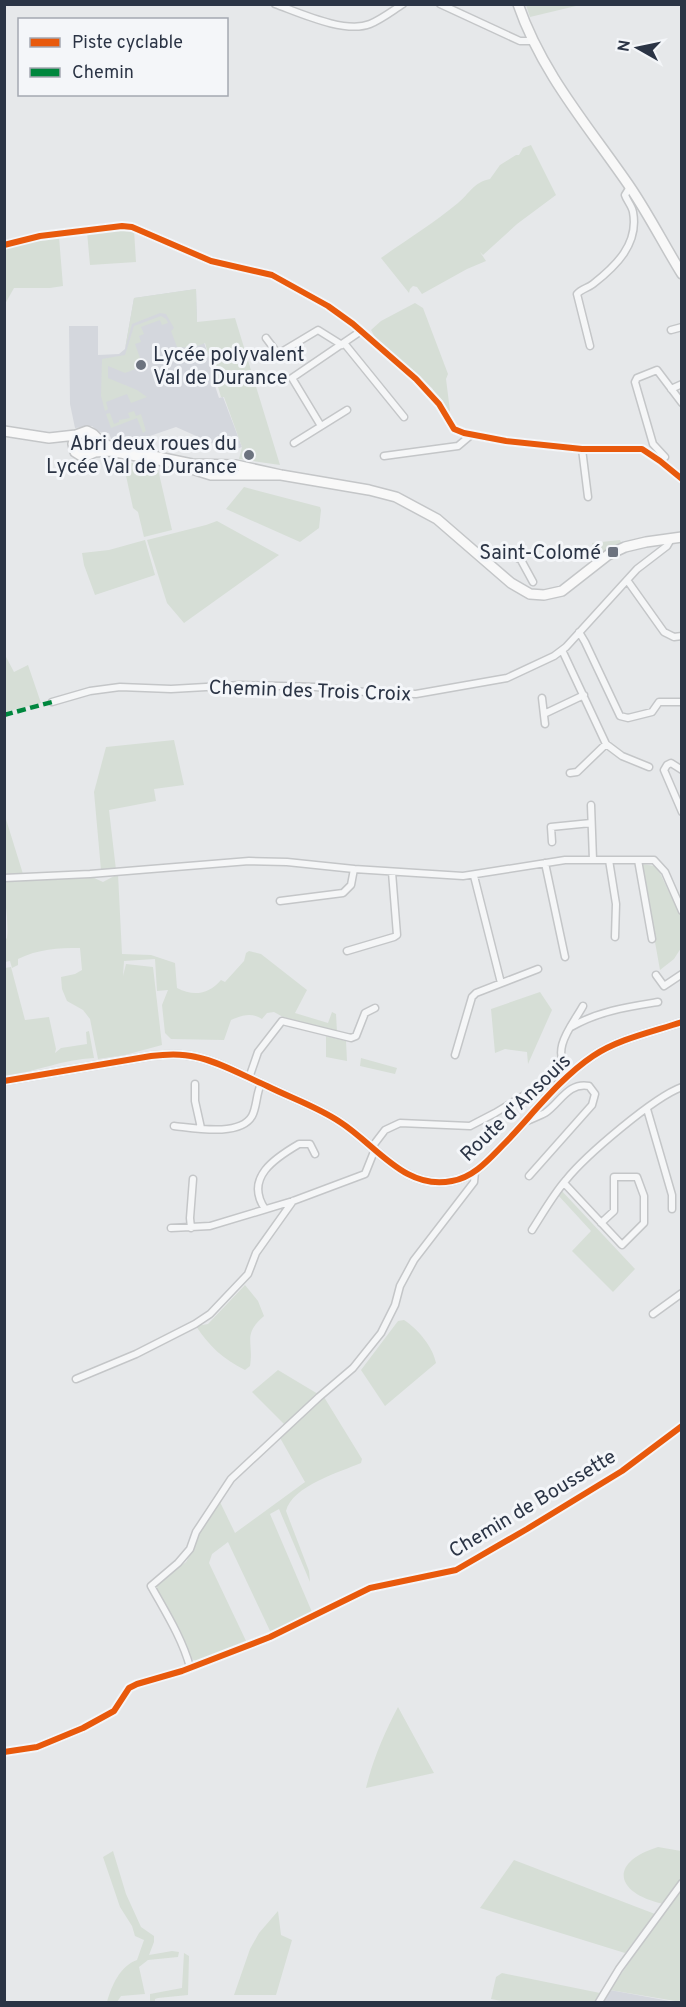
<svg xmlns="http://www.w3.org/2000/svg" width="686" height="2007" font-family="Overpass,sans-serif">
	<style>
		.built { fill: #d4d7dd }
		.green { fill: #d6ded6 }
		.lines { fill: none; stroke-linecap: round; stroke-linejoin: round }
		.minor-casing { stroke: #c4c6c8; stroke-width: 9 }
		.tertiary-casing { stroke: #c4c6c8; stroke-width: 10 }
		.secondary-casing { stroke: #c4c6c8; stroke-width: 12 }
		.minor { stroke: #f5f6f7; stroke-width: 6 }
		.tertiary { stroke: #f5f6f7; stroke-width: 8 }
		.secondary { stroke: #f8f8f8; stroke-width: 9 }
		.quiet { stroke: #00873e; stroke-width: 4.5; stroke-dasharray: 9 4.5; stroke-linecap: butt }
		.cycleway-casing { stroke: #f4f6f9; stroke-width: 10 }
		.cycleway { stroke: #e8590c; stroke-width: 6 }
		.poi-dot { fill: #6c737f; stroke: #f4f6f9; stroke-width: 2 }
		.labels { text-anchor: middle; stroke-width: 6; stroke-linejoin: round; paint-order: stroke }
		.poi-label { font-size: 20px; fill: #2b3445; stroke: #f4f6f9; text-anchor: end }
		.street-label { font-size: 20px; fill: #2b3445; stroke: #f4f6f9 }
	</style>
	<rect width="100%" height="100%" fill="#e6e8ea"/>
	<path class="built" d="M196,289L197,322L215,375L212,377L219,398L223,397L242,447L234,450L221,447L176,427L147,437L138,443L111,439L109,433L98,432L92,426L75,428L70,404L69,326H98V355L119,354L125,349L134,298Z
		M610,1990L675,2002H602Z"/>
	<path class="green" d="M526,5V4L580,5L530,17Z
		M531,145L556,195L517,224L483,255L480,252L486,261L467,269L422,294L417,287L413,286L410,289L409,293L381,258C406,240 434,223 458,203C469,194 474,182 490,179L500,165L516,155H519L523,148Z
		M122,228L134,230L136,262L90,265L87,232Z
		M59,237L63,286L50,288H14L5,304V247L30,241Z
		M196,289L197,322L235,318L280,465L239,459L242,447L224,397H221L205,343L192,348L177,347L171,331L174,328L166,314L160,313L132,324L125,349L134,298Z
		M415,303L423,308L448,374L446,379L450,411L448,413L432,388L375,337L371,330L381,321Z
		M161,316L166,319L168,323L162,325L160,320L141,327L144,334L139,336L141,342L135,344L143,366L125,373L108,366V378L137,390L147,397L131,403L127,394L106,402L108,409L105,411L101,396L102,359L125,355L134,326Z
		M134,411L136,416L141,414L146,431L143,433L137,418L111,428L106,414L110,413L114,424L119,422V420L130,418L128,413Z
		M123,462L157,465L172,530L144,537L138,512L133,508Z
		M244,487L320,507L321,510L319,528L300,542L226,509Z
		M217,521L279,555L184,623L167,603L147,540L206,525Z
		M145,540L155,575L95,595L84,565L82,553L109,550Z
		M620,540L622,545H618L605,552L604,555L598,559L592,543Z
		M5,655L14,672L28,665L41,703L5,712Z
		M174,740L184,785L154,789L156,801L109,810L116,870H101L94,792L106,747Z
		M5,816L23,874L5,875Z
		M641,864L655,866L659,871L681,917V948L674,959L660,970Z
		M118,874L122,954L151,955L175,963L177,988C194,997 209,994 221,980L225,982L244,961L246,953L249,951L261,954L307,990L295,1013L328,1023L332,1012L336,1014L337,1032L283,1017L274,1012L267,1013L262,1019C251,1012 243,1015 231,1020L224,1040L171,1039L165,1033L162,1005L168,990L157,991L155,959L124,961L123,976L126,964L153,967L162,1045L125,1055L98,1059L90,1019L83,1010L67,1001L62,989L61,977L75,974L82,970L80,948C58,948 38,949 18,959V965L12,968L10,961L5,962V940L7,938C9,919 4,900 4,881L92,877L103,882Z
		M11,967L25,1020L49,1017L56,1049L55,1053L61,1048L87,1044L86,1032L89,1031L94,1058C64,1059 35,1072 5,1076V968Z
		M540,992L552,1010L528,1064L527,1052L505,1049L495,1053L491,1009Z
		M326,1036L346,1041L347,1061L326,1057Z
		M361,1058L397,1068L395,1074L360,1066Z
		M560,1189L635,1269L613,1292L572,1251L591,1231L557,1194Z
		M245,1285L258,1301L264,1316C242,1335 254,1341 250,1366L245,1370C223,1359 209,1346 196,1326L208,1324Z
		M404,1320C418,1329 433,1347 436,1363L385,1406L361,1370L398,1321Z
		M278,1370L318,1394L285,1425L252,1392Z
		M324,1397L362,1459L361,1463C340,1472 292,1486 286,1511L309,1571L310,1582L279,1509L270,1514L312,1612L271,1633L228,1542L212,1554L209,1563L247,1643L197,1661L191,1659C182,1635 170,1613 155,1593L157,1584L186,1562L193,1550L201,1529L220,1502L235,1533L305,1482L279,1436Z
		M398,1707L434,1773L366,1788C373,1759 384,1734 398,1707Z
		M658,1847L681,1851V1879L664,1904C616,1894 607,1863 658,1847Z
		M113,1851L126,1894L141,1927L154,1936V1942L149,1955L172,1951L179,1952L178,1957L148,1960L139,1967L145,1994L121,1996L117,2002H107C112,1985 120,1966 137,1960L144,1940L135,1936L132,1926L120,1907L103,1857Z
		M514,1860L655,1914L625,1953L480,1908Z
		M681,1888V2002L610,1990Z
		M278,1911L281,1935L292,1940L276,1995H234L250,1949L259,1933Z
		M184,1953L189,1956L188,1995L158,1998L155,1999V2002H150V1994L182,1988Z
		M502,1973L600,1993L595,2002H507L491,1999L496,1977Z"/>
	<g class="lines">
		<g class="minor-casing">
			<path id="minor" d="M275,4C300,13 345,34 370,24C382,19 392,11 403,4
				M440,4L520,41H532
				M4,245L40,236L122,226L132,227L211,261L272,275L328,306L353,324L416,379L439,404L454,429L464,433L506,441L582,449H642L660,461L682,479
				M671,330L682,327
				M266,338L278,354L318,330L342,345
				M344,343L404,417
				M590,346L577,294C581,289 588,288 593,284C616,266 639,244 633,212C632,206 627,201 625,195L630,187
				M671,389L682,384
				M321,426L292,378L361,331
				M294,443L347,410
				M582,449L588,497
				M384,456L458,446L471,435
				M665,457L653,444L635,382L637,378L657,370L682,403
				M486,561L497,552L504,550L521,560L533,582
				M627,580L664,632L674,637L682,636
				M579,632L585,642L620,716L628,718L652,712L659,702H682
				M562,650L606,744L622,756L649,767
				M542,698L545,724
				M52,702L90,691L120,687L171,689L241,685L316,687L375,693L416,694L507,678L554,656L566,647L637,569L667,546L671,539
				M544,714L584,695
				M682,770L671,763L667,765L664,770L682,812
				M570,773L577,772L606,744
				M591,805L593,860
				M552,842L551,827L591,823
				M609,860L616,904L615,937
				M638,860L652,939
				M545,863L565,957
				M474,876L501,983
				M4,878L90,874L249,861L287,862L354,869L463,876L565,860H654L665,872L682,911
				M280,901L343,893L351,885L354,869
				M347,951L394,937L397,935L392,872
				M656,975L664,986L682,974
				M571,1027C599,1011 627,1007 658,1002
				M455,1055L472,997L476,993L538,969
				M569,1072C549,1050 572,1026 583,1006
				M249,1078L258,1052L282,1021L351,1038L356,1036L365,1013L375,1008
				M195,1084V1101L201,1128
				M647,1109L672,1195V1209
				M527,1121C533,1118 540,1116 545,1113C560,1103 568,1082 589,1086L595,1094L592,1105L529,1176
				M174,1126C194,1128 240,1137 252,1116C257,1107 256,1094 261,1084
				M372,1147L385,1130L400,1123L470,1126L495,1113L566,1070
				M564,1183L622,1245L644,1223V1196L637,1177H614V1211L601,1223
				M265,1209C244,1178 275,1158 299,1144H310L315,1154
				M171,1228L210,1226L293,1201L365,1174L375,1149
				M191,1228L190,1218L193,1179
				M532,1230C543,1213 553,1195 566,1180C585,1156 654,1097 682,1087
				M653,1314L682,1293
				M76,1379L136,1354L195,1324L210,1314L248,1274L256,1253L293,1201
				M190,1667C182,1638 166,1613 151,1586L178,1563L190,1549L196,1532L231,1479L319,1397L353,1368L381,1333L395,1305L400,1286L414,1260L474,1182L475,1172
				M4,1752L37,1747L83,1728L114,1711L129,1688L137,1684L182,1671L270,1637L370,1588L456,1570L527,1529L622,1471L682,1426
				M599,2002L619,1969L682,1883"/>
		</g>
		<g class="tertiary-casing">
			<path id="tertiary" d="M4,1081L151,1056C166,1054 181,1053 196,1057C220,1062 244,1076 267,1086C291,1098 318,1107 340,1122C376,1145 405,1191 452,1181C475,1177 490,1158 506,1142C533,1114 560,1078 593,1056C618,1039 652,1032 682,1022"/>
		</g>
		<g class="secondary-casing">
			<path id="secondary" d="M518,4C542,74 589,127 630,187C649,215 664,245 682,274
				M4,431L49,438L76,435
				M281,475H211L169,462L110,451L95,452L83,457L75,452L73,444L76,435L87,431L93,434L102,443L114,448L192,464L236,465L281,475L369,490L396,497L437,519L511,583L530,594L544,595L562,591L608,555L625,547L646,542L682,537"/>
		</g>
		<use href="#minor" class="minor"/>
		<use href="#tertiary" class="tertiary"/>
		<use href="#secondary" class="secondary"/>
		<path class="quiet" d="M4,715L52,702"/>
		<g class="cycleway-casing">
			<path id="cycleway" d="M4,245L40,236L122,226L132,227L211,261L272,275L328,306L353,324L416,379L439,404L454,429L464,433L506,441L582,449H642L660,461L682,479
				M4,1081L151,1056C166,1054 181,1053 196,1057C220,1062 244,1076 267,1086C291,1098 318,1107 340,1122C376,1145 405,1191 452,1181C475,1177 490,1158 506,1142C533,1114 560,1078 593,1056C618,1039 652,1032 682,1022
				M4,1752L37,1747L83,1728L114,1711L129,1688L137,1684L182,1671L270,1637L370,1588L456,1570L527,1529L622,1471L682,1426"/>
		</g>
		<use href="#cycleway" class="cycleway"/>
	</g>
	<g class="poi-dot">
		<circle cx="141" cy="365" r="6"/>
		<circle cx="249" cy="455" r="6"/>
		<rect x="607" y="546" width="12" height="12" rx="3"/>
	</g>
	<g class="labels">
		<g class="poi-label">
			<text x="153" y="361" text-anchor="start">Lycée polyvalent<tspan x="153" dy="23">Val de Durance</tspan></text>
			<text x="237" y="450">Abri deux roues du<tspan x="237" dy="23">Lycée Val de Durance</tspan></text>
			<text x="601" y="559">Saint-Colomé</text>
		</g>
		<g class="street-label">
			<text transform="translate(310 690) rotate(2)" y="7">Chemin des Trois Croix</text>
			<text transform="translate(515 1107) rotate(-44)" y="7">Route d'Ansouis</text>
			<text transform="translate(532 1503) rotate(-31)" y="7">Chemin de Boussette</text>
		</g>
	</g>
	<rect width="686" height="2007" fill="none" stroke="#2b3445" stroke-width="12"/>
	<rect x="18" y="18" width="210" height="78" fill="#f4f6f9" stroke="#a4a8b1" stroke-width="1.5"/>
	<rect x="30" y="38" width="30" height="9" fill="#e8590c" stroke="#a4a8b1" stroke-width="1.5"/>
	<text x="72" y="48" font-size="18" fill="#2b3445">Piste cyclable</text>
	<rect x="30" y="68" width="30" height="9" fill="#00873e" stroke="#a4a8b1" stroke-width="1.5"/>
	<text x="72" y="78" font-size="18" fill="#2b3445">Chemin</text>
	<g transform="translate(638 48) rotate(279)" stroke="#f4f6f9" stroke-width="4.5" paint-order="stroke">
	<path d="M0-4.5L10 22L0 15L-10 22Z" fill="#2b3445"/>
	<text y="-9" font-size="16" font-weight="bold" text-anchor="middle" fill="#2b3445">N</text>
	</g>
</svg>
